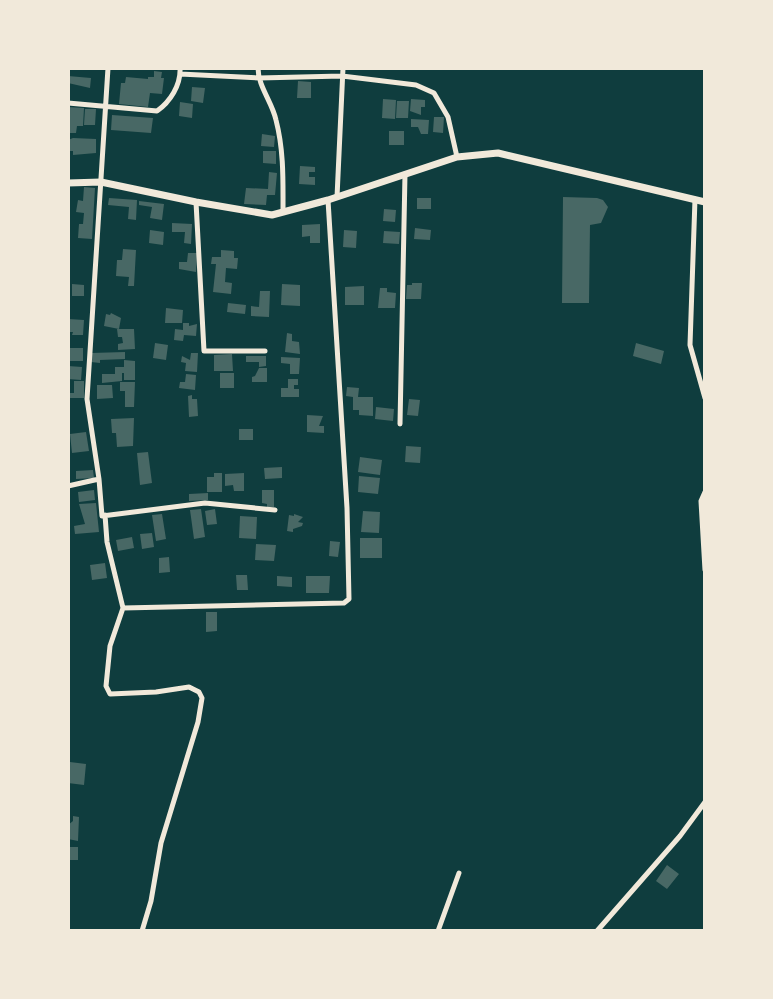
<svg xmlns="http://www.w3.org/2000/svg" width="773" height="999" font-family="Manrope,sans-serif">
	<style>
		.building { fill: #486865 }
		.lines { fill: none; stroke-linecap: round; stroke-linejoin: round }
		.minor { stroke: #f1e9da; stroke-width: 5 }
		.tertiary { stroke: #f1e9da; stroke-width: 7 }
	</style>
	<rect width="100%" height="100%" fill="#0f3d3e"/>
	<path class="building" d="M154,71L162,72L161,78H164L162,94L150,93L148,107L119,104L121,83H125L126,77L148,79V77H154Z
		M68,76L91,78L90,88L68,83Z
		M298,81L311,82V98H297Z
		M192,87L205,88L203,103L191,101Z
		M383,99L396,100L395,119L382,118Z
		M411,99L425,100V107H421V115L410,111Z
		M397,101H409L408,118H396Z
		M180,102L193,104L192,118L179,116Z
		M68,107L84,108L83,126H77L76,133H68Z
		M85,109H96L95,125H84Z
		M112,115L153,118L151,133L111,130Z
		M434,117H444L443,133L433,132Z
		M411,119L429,120L428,134H421L418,127H411Z
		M389,131H404V145H389Z
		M262,134L275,136L274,147L261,146Z
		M73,138L96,139V153L73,155V151H68V140Z
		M263,151H276V164L263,163Z
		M300,166L315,167V172H309V177H315V185L299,184Z
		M269,172L277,173L275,195H267L266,205L244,204L246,188L268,189Z
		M84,187L95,188L92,239L78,238L79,224H83L84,213L76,212L78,200L83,201Z
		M563,197L597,198L603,200L608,207L601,223L590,225L589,303H562Z
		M109,198L137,200L136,220L128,219L129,207L108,205Z
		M417,198H431V209H417Z
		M139,201L164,204L162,220L150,218L152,207L139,205Z
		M384,209L396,210L395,222L383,221Z
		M172,223L192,224L191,244L184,243L185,232H172Z
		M320,224V243H310V236L302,237V225Z
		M415,228L431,230L430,240L414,239Z
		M150,230L164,232L163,245L149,243Z
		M344,230L357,231L356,248L343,247Z
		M384,231L400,232L399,244L383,243Z
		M123,249L136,250L134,286H128L129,277L116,276L117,260H122Z
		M221,250L234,251V258H238L237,269L226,268L225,282L232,283L231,294L213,292L216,264H211L212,257H221Z
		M188,253H197L196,272L179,269V262H187Z
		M412,283H422L421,299H406L407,285H412Z
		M72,284L84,285V296H72Z
		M282,284L300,285V306L281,305Z
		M364,286V305H345V287Z
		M380,288H387V292L396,293L395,308H378Z
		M260,291H270L269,317L251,316V306L259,307Z
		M228,303L246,305L245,314L227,312Z
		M166,308L183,310L182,323H165Z
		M111,313L121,318L119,329L104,326L106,314L110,315Z
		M68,319L84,320L83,335H72L73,332H68Z
		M183,323H189V326L197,324L196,336L184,335L183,341L174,340L175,329L183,330Z
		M117,329H134L135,349L118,350V344L123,343L122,337H118Z
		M287,333L292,334V341L299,342L300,354L285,352Z
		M155,343L168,345L166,360L153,358Z
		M636,343L664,351L661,364L633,356Z
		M68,348H83V361H68Z
		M125,352V359L100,360V363L91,362V353Z
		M191,353H198L197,372L185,371L186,363L181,362L182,356L190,360Z
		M232,354L233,371H214V355Z
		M246,356H266V366L259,367V362H246Z
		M281,357L300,358L299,374H290V364L281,363Z
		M124,360L135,361V380H124V373H122V381L102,383V374H115V367H124Z
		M68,366L82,367L81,380L68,379Z
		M259,368H267V382H252V377L255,376Z
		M220,373H234V388H220Z
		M186,374L196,375L195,390L179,388L180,382H185Z
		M288,379H298V385H294V389H299V397H281V388H288Z
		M74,381H84V398H68V393H74Z
		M120,382H135L134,407H125V391H120Z
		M97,385H112L113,398L97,399Z
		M347,387L359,388L358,397H373V416L359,415V410H353V397L346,396Z
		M192,395V399H197L198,416L189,417L188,396Z
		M409,399L420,400L418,416L407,415Z
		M376,407L394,409L393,421L375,419Z
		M307,415L323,416L319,426H324V433L307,432Z
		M134,418L133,446L117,447L116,433H112L111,419Z
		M239,429H253V440H239Z
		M86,432L89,451L72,453L70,434Z
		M406,446L421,447L420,463L405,462Z
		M148,452L152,483L140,485L137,453Z
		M360,457L382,460L380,475L358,472Z
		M282,467V478L265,479L264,468Z
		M93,470L94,478L76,479V471Z
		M214,473H222V492H207V477H214Z
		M244,473V491H234L233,485L225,486V474Z
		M359,476L380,478L378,494L358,492Z
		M94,490L95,500L79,502L78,492Z
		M262,490H274V507H267V504L262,503Z
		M208,493V500L189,501V494Z
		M96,503L99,532L75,534L74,526L85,524L79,504Z
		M201,509L205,537L194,539L190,510Z
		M215,509L217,524L207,525L205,511Z
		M363,511L380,512L379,533L361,532Z
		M162,514L166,539L156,541L152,515Z
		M294,514L303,517L298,522L303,523L302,526L293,529V532L287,531L289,515L294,516Z
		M240,516L257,517L256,539L239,538Z
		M152,533L154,547L142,549L140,534Z
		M132,537L134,548L118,551L116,540Z
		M360,538H382V558H360Z
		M330,541L340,542L338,557L329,556Z
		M256,544L276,545L274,561L255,560Z
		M169,557L170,572L159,573V558Z
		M105,563L107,578L92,580L90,565Z
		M236,575H247L248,590H237Z
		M277,576L292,577V587L277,586Z
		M306,576H330L329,593H306Z
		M206,612H217V631L206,632Z
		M70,762L86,764L84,785L68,783Z
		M73,816L79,817L78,841L68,839V825L73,821Z
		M68,847H78V860H68Z
		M667,865L679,874L667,889L656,881Z"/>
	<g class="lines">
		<path class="minor" d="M108,68L87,399L99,479L102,516L205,503L275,510
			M258,68C258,86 272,102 276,120C284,151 283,181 283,212
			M180,74L259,78L342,76L416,85L434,93L448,117L457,157
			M68,103L157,111C170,102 181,85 180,68
			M337,197L343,68
			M695,199L690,345L705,398
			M196,202L204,351H265
			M400,424L405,174
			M68,486L99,479
			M705,492L701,501L705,570
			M105,515L107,542L123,608L110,646L106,686L110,694L156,692L189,687L199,692L202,698L198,722L161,843L151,901L142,931
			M123,608L344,603L349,599L347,508L328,200
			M438,931L459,873
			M597,931L680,836L705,802"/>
		<path class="tertiary" d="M68,183L101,182L196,202L272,215L328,200L457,157L498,153L705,202"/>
	</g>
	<rect width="773" height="999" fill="none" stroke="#f1e9da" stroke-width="140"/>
</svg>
